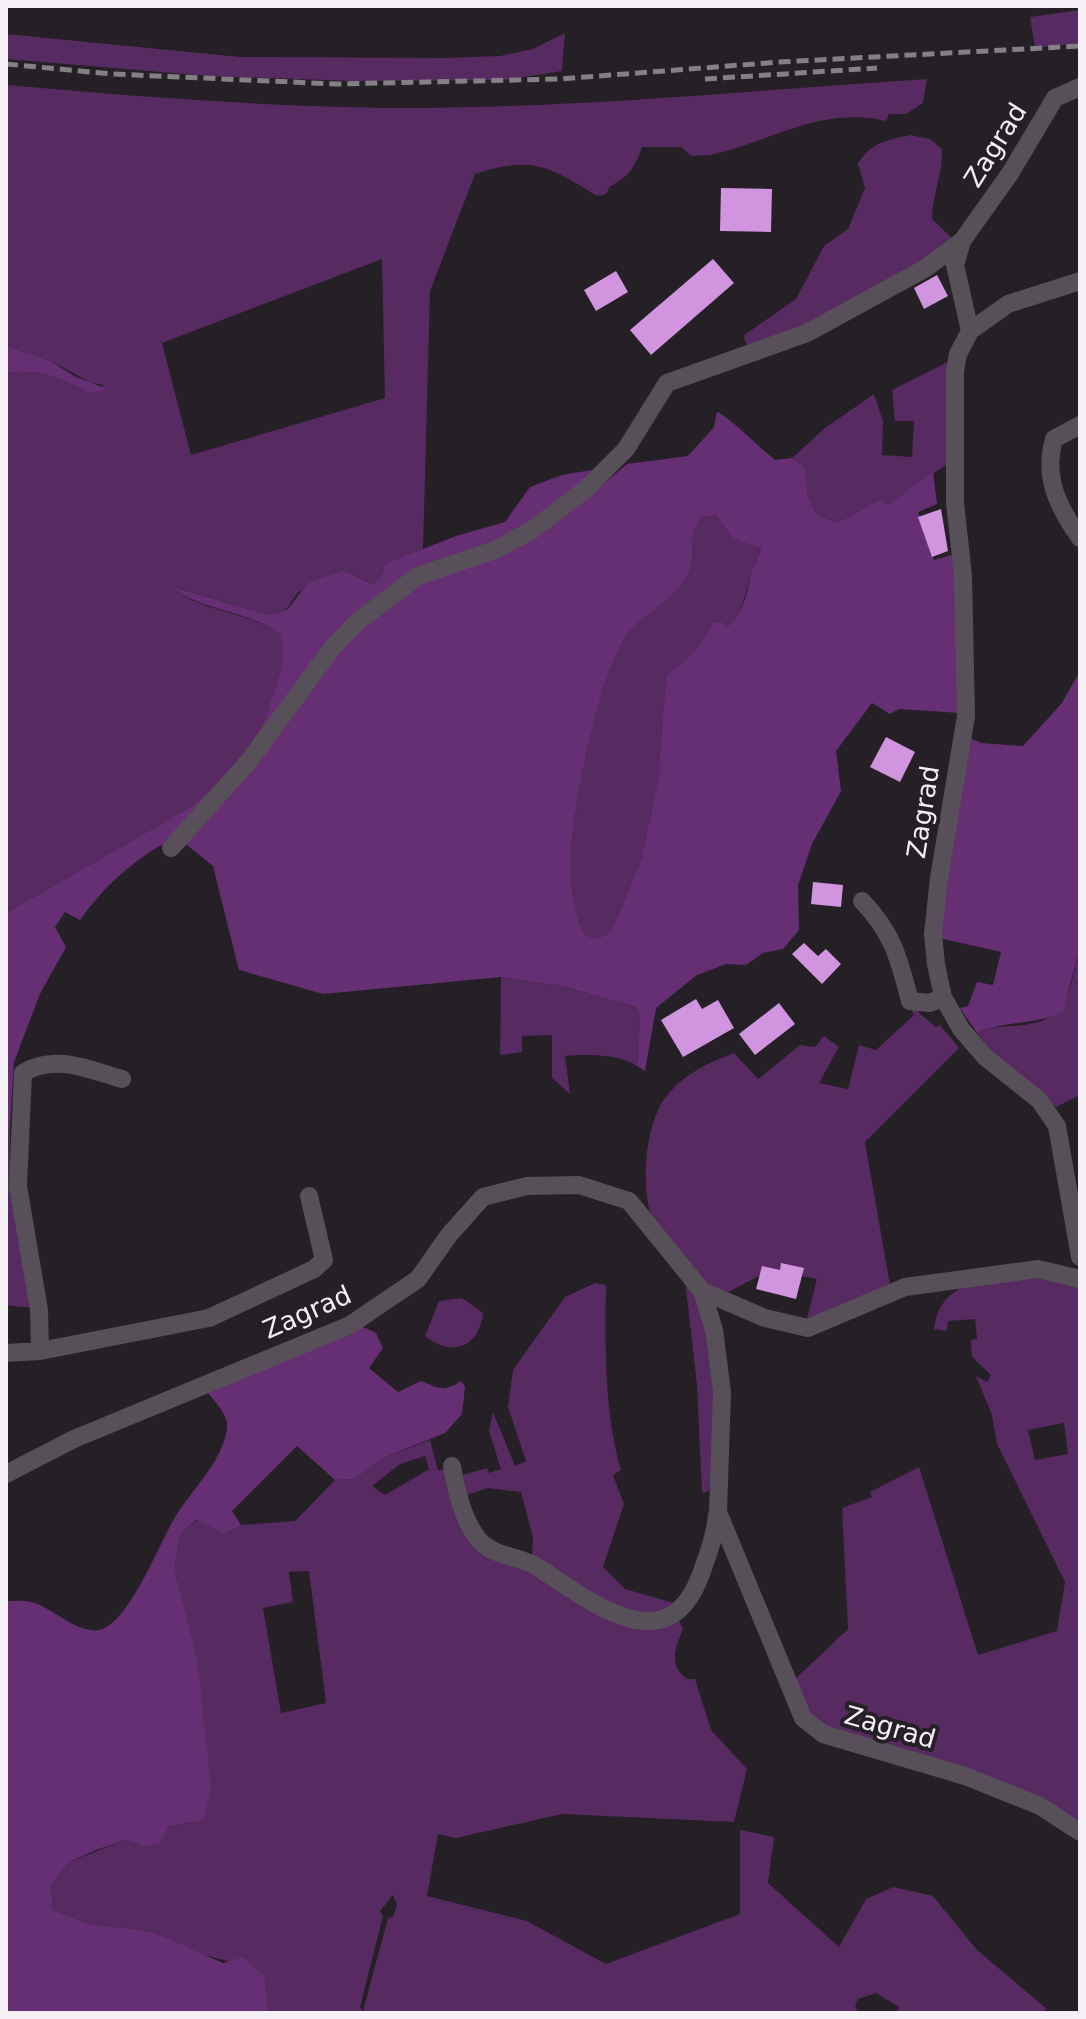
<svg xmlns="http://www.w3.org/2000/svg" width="1086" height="2019" font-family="'DejaVu Sans',sans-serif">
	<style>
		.green { fill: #572a61; fill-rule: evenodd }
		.forest { fill: #662f73; fill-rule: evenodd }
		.building { fill: #d194df }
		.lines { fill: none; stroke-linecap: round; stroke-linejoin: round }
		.minor { stroke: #575058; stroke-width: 18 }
		.rail { stroke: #857f86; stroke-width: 5; stroke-dasharray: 12 6; stroke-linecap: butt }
		.labels { text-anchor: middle; stroke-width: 8; stroke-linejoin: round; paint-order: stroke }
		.street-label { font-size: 26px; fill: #f4f0f5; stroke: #251f26 }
	</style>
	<rect width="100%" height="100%" fill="#251f26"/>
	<path class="green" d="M1080,10V43L1035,48L1030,17Z
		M565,33L562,71L504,80L352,81L208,76L6,59V34L240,57L447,58L500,56L533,49Z
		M927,79L923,103L906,114H889L886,121C819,106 774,141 710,155L691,156L681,147H642C636,166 628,178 610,186L606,194L597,196C550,167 532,155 475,174L430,291L423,550L385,564L382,575L373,584L353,575L298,592L286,610L269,615L171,586C197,612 250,611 282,635V667L255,749L192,806L6,913V373C37,368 63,378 90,392L104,385L91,383L51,361L6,346V85C143,97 280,108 418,108C587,107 757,90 927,79ZM382,259L385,398L191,455L162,343Z
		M910,135L930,139L942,149C942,178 933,192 932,219L954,240L882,291L749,349L743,336L796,299L824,246L848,229L865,188L858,164C869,143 888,140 910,135Z
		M948,362L947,464L888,505L881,499L837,523L816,514L808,496L805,467L792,458L825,428L874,394L883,421L882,455L912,457L914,421H895L892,390Z
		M716,515L732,538L761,547C759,556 754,563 752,571C744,596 746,608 727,629L721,621L712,623C702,647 686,661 666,676L658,780L641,860L611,932L597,939L585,935C574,915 572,892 571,870C569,822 599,671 628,634C644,614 671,602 685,580C699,559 686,539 701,517Z
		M1080,946V1095L1056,1107L996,1057L977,1033C988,1026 1000,1027 1013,1026C1071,1023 1068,992 1080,946Z
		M501,977L562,986L636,1007L640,1019L637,1066C620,1054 586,1054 565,1056L570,1094L552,1078V1035L522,1036V1052L500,1055Z
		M910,1007L919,1008V1013L936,1027L940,1025L959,1048L865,1142L890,1285L806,1322L817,1279L771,1270L728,1292C719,1289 707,1286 699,1280C686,1270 667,1247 658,1233C639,1200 643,1132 663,1101C680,1076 707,1063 734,1053L758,1079L800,1045L815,1047L824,1036L839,1047L819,1083L848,1089L859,1045L876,1050L914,1015Z
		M6,1127H10V1184L33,1308L6,1305Z
		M1023,1275L1080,1286V1819L1076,1820L846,1740L810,1719L793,1681L848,1629L842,1508L872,1497L870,1492L919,1467L978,1655L1057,1631L1065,1582L997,1444L992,1415L976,1376L987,1382L991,1375L972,1357L971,1340L977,1339L975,1319L948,1321L947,1331L934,1329C941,1279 982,1283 1023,1275ZM1064,1423L1068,1454L1035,1460L1028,1430Z
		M685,1279L701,1300L717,1419L709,1491L702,1493L697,1385Z
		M595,1283L606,1285C605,1344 604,1412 621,1470L613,1475L624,1504L603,1567L625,1589L681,1605L633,1617L532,1556L533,1538L521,1492L488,1488L466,1495L459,1476L487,1468L489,1473L501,1469L489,1431L493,1412L515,1466L526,1461L508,1407L513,1370L565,1297Z
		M462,1298L483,1313C479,1347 453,1358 425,1336L439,1301Z
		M430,1440L438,1471L447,1468L464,1521L510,1561L592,1606L678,1618L683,1629C675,1648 668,1665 687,1679H695L711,1730L747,1769L734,1822L562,1814L456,1838L438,1834L427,1896L527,1921L606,1964L740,1914V1830L774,1837L768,1883L839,1947L866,1899L893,1887L933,1896L977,1950L1047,2009L1040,2013H897L899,2007L876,1993L858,1999L855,2005L858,2013H269L265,1977L254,1968L189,1951L150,1931L90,1924L53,1910L51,1887L69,1862L125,1840L142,1846L169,1826L204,1820L197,1657L174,1568L181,1534L198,1519L223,1534L241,1525L295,1521L335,1480L355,1479L383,1458ZM425,1456L429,1469L385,1495L372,1486L400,1464ZM309,1571L326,1703L281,1713L263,1608L293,1602L289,1572ZM393,1895L397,1904L393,1917L388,1918L363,2011L360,2007L383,1916L380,1911Z"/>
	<path class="forest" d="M6,346L51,361L74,376L107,389L90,393C63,378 37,368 6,373Z
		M717,412C726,414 763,451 775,460L792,458L805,467L808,496L816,514L837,523L881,499L888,505L933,472L937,504L918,512L934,560L955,554L960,713L899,709L890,714L872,703L836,751L841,791L812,844L798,885L799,930L783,949L763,953L746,965L726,964L697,975L656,1008L645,1071L637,1066L640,1019L636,1007L562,986L501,977L323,994L239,970L213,866L177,837C138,855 105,885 80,920L65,912L55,927L66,947L40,994L14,1062L10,1127H6V913L192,806L255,748L282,667V635C249,610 202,612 170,586L269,615L287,610L308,583L343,571L373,584L382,575L385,564L456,536L505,522L530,487L562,475L592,470L606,482L627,464L688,456L714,427ZM716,515L732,538L761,548C759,557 753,565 751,573C746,598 745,609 727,628L721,621L712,623C702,647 686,660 666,676L658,780L641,860L611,932L597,939L585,935C574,915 572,892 571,870C569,822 599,671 628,634C644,614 671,602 685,580C699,559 686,539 701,517Z
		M1080,671V946L1063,1012C1037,1025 993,1022 977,1033L960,1008L968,1006L977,982L993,985L1001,952L939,938L943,881L970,738L981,743L1023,746L1062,703Z
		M359,1325L376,1333L383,1348L369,1368L398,1392L421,1381C439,1388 443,1393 461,1381L465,1387L462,1414L445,1433L383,1458L355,1479L335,1480L297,1446L232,1511L241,1525L223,1534L197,1519L181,1534L174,1568L197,1657L211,1788L204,1820L169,1826L158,1845L142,1846L125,1840L96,1850L69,1862L51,1887L53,1910L90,1924L150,1931L223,1963L243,1957L265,1977L269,2013H6V1601C14,1601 23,1600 31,1602C51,1606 76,1634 99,1630C129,1624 160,1542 174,1519C190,1491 222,1463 227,1429C229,1415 215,1402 207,1392Z"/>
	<path class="building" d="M721,188L772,189L771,232L720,231Z
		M713,259L734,283L651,355L630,330Z
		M616,271L628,292L596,311L584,290Z
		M937,275L948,296L924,309L914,288Z
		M941,509L948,551L932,557L918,517Z
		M886,737L915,752L900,782L870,767Z
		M813,882L843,885L841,907L811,904Z
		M804,943L818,956L826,949L841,964L822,984L792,954Z
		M696,999L702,1009L718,1000L734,1028L683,1057L661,1020Z
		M779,1003L795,1024L755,1055L739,1034Z
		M781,1263L804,1268L796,1299L756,1289L762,1266L780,1270Z"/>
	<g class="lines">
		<path class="minor" d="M1080,87L1055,98L1011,172L962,241L955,265L970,331L958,354L955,371V503L963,575L966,716L939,878L933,934L936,964L943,997L961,1029L985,1057L1039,1100L1057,1126L1080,1257
			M970,331L1008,304L1080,281
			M1080,425L1054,439C1043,477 1058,507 1080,538
			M171,848L249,761L333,647L357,622L418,576L495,550L532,530L586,489L626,449L667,383L807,333L926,268L962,241
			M862,901C893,933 899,959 910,1001L930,1003L943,997
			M702,1291L714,1330L722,1392L718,1512L803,1718L823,1734L965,1776L1040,1806L1080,1832
			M40,1351L39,1310L18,1186L23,1073C54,1053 90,1070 122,1079
			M6,1353L40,1351L209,1318L314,1269L324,1260L309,1196
			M452,1466C456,1490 463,1521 479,1540C495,1558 520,1555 539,1568C591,1602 668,1665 701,1574C708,1554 715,1536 717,1515
			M6,1474L74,1439L350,1325L418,1279L449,1235L483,1197L527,1186L579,1185L629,1201L702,1291L765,1318L808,1328L905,1287L1038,1269L1080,1279"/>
		<path class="rail" d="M6,64L112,74L336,84L560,79L780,62L1080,46
			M705,79L877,68"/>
	</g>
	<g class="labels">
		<g class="street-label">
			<text transform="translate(995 145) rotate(-58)" y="9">Zagrad</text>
			<text transform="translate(923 812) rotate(-81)" y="9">Zagrad</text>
			<text transform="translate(307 1312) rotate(-24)" y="9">Zagrad</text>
			<text transform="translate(890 1727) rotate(16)" y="9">Zagrad</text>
		</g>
	</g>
	<rect width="1086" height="2019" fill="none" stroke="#f4f0f5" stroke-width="16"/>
</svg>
